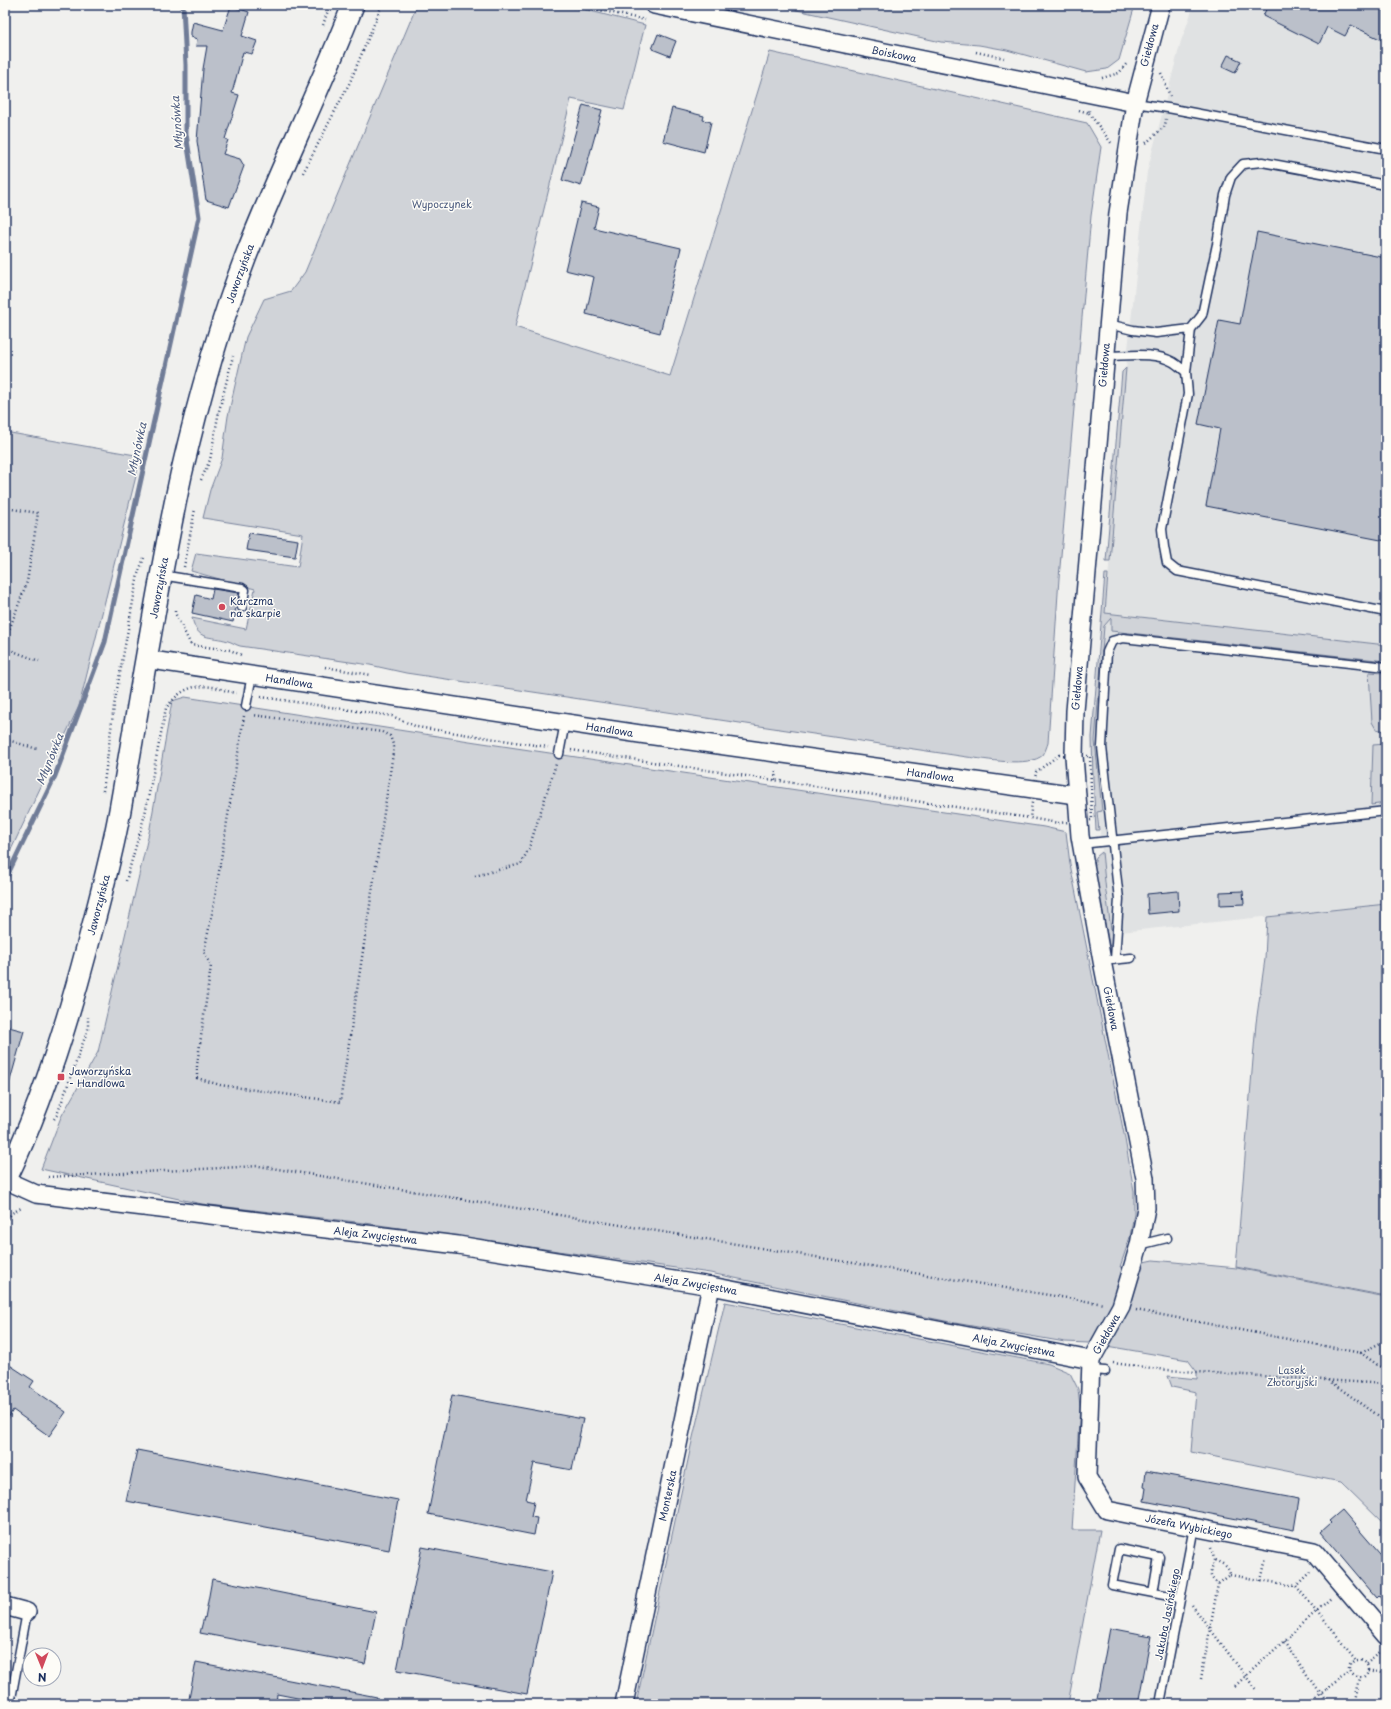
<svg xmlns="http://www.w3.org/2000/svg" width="1391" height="1709" font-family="'Playpen Sans',sans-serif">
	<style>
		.built { fill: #e0e2e3 }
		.green { fill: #d0d3d8; stroke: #76819b }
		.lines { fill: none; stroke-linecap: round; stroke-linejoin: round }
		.stream { stroke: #6f7b97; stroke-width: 5 }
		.building { fill: #bbc0ca; stroke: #1b2f5e }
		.service-casing { stroke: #1b2f5e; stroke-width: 11 }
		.minor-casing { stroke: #1b2f5e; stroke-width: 20 }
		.tertiary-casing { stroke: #1b2f5e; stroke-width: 24 }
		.path { stroke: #1b2f5e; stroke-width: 2.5; stroke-dasharray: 1 3; stroke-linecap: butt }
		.service { stroke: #fdfcf7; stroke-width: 8 }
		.minor { stroke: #fdfcf7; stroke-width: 17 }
		.tertiary { stroke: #fdfcf7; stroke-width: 21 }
		.poi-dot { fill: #d1495b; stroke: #fdfcf7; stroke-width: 1.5 }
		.labels { text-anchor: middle; stroke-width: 3; stroke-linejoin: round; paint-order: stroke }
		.street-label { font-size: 10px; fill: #1b2f5e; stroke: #fdfcf7 }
		.park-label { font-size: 10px; fill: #48587c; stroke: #fdfcf7 }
		.poi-label { font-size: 10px; fill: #1b2f5e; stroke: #fdfcf7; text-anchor: start }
		.water-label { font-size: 11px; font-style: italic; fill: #4c5b7f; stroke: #fdfcf7 }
	</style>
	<rect width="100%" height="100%" fill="#f0f0ee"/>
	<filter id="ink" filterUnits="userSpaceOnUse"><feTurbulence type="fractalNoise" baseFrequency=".025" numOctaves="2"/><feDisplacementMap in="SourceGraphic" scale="8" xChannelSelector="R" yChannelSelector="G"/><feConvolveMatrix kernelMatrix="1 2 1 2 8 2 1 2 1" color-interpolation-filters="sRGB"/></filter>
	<g filter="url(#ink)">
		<path class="built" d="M1194,5H1386V645L1109,613L1386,647V904L1111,933L1095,787L1094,742L1126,368L1147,172L1181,41Z"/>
		<path class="green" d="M417,5H567L645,25L624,110L571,99L515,327L670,376L770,52L1087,123L1101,147L1091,216L1059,578L1048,743C1047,746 1045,752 1043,755C1029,768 984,759 967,757L406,673L370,665L240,646C236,645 232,642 228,641C209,635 198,642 192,618L246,629L255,589L191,571L196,553L298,567L303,534L203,518L210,490L222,458L228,416L246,337L264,299L291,291L305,272Z
			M774,5H1135L1119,60L1107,69L1086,72L1007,50L979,45L941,42Z
			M1126,368L1110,561H1106L1122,372Z
			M5,432L141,456L79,706L9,854L5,859Z
			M1105,574H1108L1105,613L1386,645V661L1111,631V618L1104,626L1095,741L1102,811L1097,812L1099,830H1096L1093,779L1092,737Z
			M1369,672L1384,673L1386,731L1376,729L1372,722Z
			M185,697L476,742L1044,827L1066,832L1070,864L1125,1139L1134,1191V1213L1130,1237L1120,1267L1153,1260L1237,1268L1386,1297V1526L1341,1482L1191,1452L1196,1392L1172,1387L1168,1376L1197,1379V1372L1188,1360L1089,1343L1065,1342L955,1323L710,1273L365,1223L202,1204L41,1169L61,1117L98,1052L150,828L172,701Z
			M1386,744V803L1371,805L1373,745Z
			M1102,852L1106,892L1113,944L1111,947L1109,945L1094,866L1096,857Z
			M1386,904V1296L1236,1267L1256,1023L1265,959L1267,917Z
			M725,1302L1049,1364L1070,1373L1078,1389L1080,1406L1072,1530H1100L1068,1704H636L691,1446Z"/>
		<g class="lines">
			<path class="stream" d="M5,880L55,776L105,642L199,217L186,134V65L183,5"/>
		</g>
		<path class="building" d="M1268,5H1386V42L1351,25L1345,36L1327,27L1319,44L1263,16Z
			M231,6L249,12L242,36L257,41L252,54L243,52L232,93L239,95L225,139L228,140L223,154L240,159L244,166L229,207L206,200L197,141L203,69L207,46H196L197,39L191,37V32L193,22L223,30Z
			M658,34L676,41L670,56L652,49Z
			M1228,55L1241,61L1235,73L1222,67Z
			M583,105L602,110L581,186L562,180Z
			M672,108L704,116L703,120L711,122L704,152L663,141Z
			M581,203L599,207L594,228L681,248L660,333L586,314L594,277L565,270Z
			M1257,232L1386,258V541L1206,506L1220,429L1198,424L1219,320L1240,324Z
			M249,533L298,540L295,557L246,550Z
			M213,589L239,593L233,622L192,613L196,595L211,599Z
			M1178,891L1179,911L1148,914L1147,894Z
			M1243,891L1244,904L1220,905V892Z
			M5,1026L24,1031L9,1084L5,1083Z
			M5,1362L34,1381L30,1387L66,1412L49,1436L13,1410L5,1423Z
			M452,1395L583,1419L572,1470L534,1463L526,1500L534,1502L531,1517L537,1518L534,1535L428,1514Z
			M137,1450L398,1500L389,1550L126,1501Z
			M1146,1471L1299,1499L1294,1530L1144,1501L1146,1488L1144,1487Z
			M1342,1510L1386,1561V1604L1378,1595L1376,1597L1321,1532L1331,1523L1329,1521Z
			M422,1547L552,1572L527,1694L397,1670Z
			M212,1579L376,1612L365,1664L200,1633L204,1617L205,1618Z
			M1110,1628L1151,1636L1138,1704H1096Z
			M196,1662L377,1697V1704H328L277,1694L276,1704H188Z"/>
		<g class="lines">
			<g class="service-casing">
				<path id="service" d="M1135,103L1168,108L1386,149
					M1108,324L1133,330L1156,333L1191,329L1202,315L1217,244L1225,195L1231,177L1243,164L1262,162L1386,185
					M1105,356C1126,356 1154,351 1173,362C1178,365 1182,369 1186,372L1188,394L1162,529L1164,547L1167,563L1177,571L1386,612
					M1186,372L1191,329
					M161,575L242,588L245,590L242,607
					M246,706L252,675
					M559,754L565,722
					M1081,844L1386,811
					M1115,959L1119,899L1102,747L1107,652L1112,641L1123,638L1386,667
					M1110,960L1131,958
					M1139,1245L1167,1238
					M1091,1370L1105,1371
					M1153,1593L1159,1557L1119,1549L1112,1585L1180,1598
					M10,1704L27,1612
					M1160,1704L1194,1527"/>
			</g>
			<g class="minor-casing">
				<g id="minor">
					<path id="s1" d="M654,5L1135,103"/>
					<path id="s2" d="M1161,5L1135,103L1118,213L1075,711L1074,756L1080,836L1102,961L1145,1178L1146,1208L1139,1245L1121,1306L1091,1360L1087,1477L1107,1510L1314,1551L1386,1636"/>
					<path id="s3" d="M145,659L640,734L1076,795"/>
					<path id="s4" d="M5,1180L36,1194L458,1245L711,1286L1091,1360"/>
					<path d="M5,1606L27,1612"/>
					<path id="s5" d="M624,1704L711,1286"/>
				</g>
			</g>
			<g class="tertiary-casing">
				<g id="tertiary">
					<path id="s6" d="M5,1181C41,1107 66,1028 87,948C99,902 112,856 120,810C140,698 157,586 181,475C198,401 219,326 246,256C279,171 320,90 353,5"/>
				</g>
			</g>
			<path class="path" d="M558,5L604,11L645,20
				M323,25L330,5
				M976,52L1004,58
				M1161,73L1170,96
				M1102,78L1119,73L1127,63
				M1079,110L1089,113V110
				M1089,113L1112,144
				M1146,143L1165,126L1166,119
				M303,173L350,82L382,5
				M201,480L210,460L219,411L233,356
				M5,508L38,513L27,582L5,641
				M184,567L195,509
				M175,611V613L191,645L230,650L241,655
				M5,648L39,661
				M325,667L371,675
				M261,697L392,716L417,727L548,747
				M244,716L213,909L204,952L211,966L197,1065V1078L220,1085L340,1102L394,747L390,736L382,732L253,715
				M5,739L37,749
				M571,750L1030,818
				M1059,755L1090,756L1092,820L1058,823L1030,818L1036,772Z
				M775,780L776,770
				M103,791L114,706L138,574L144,558
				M475,876L521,864L529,848L556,764
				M126,881L145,814L166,708C181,689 193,683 218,688C224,690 229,692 236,693
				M54,1119L57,1115L88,1029V1017
				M48,1177L259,1166L1104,1304
				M5,1222L12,1213L23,1207
				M1136,1310L1361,1353L1386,1371
				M1361,1353L1386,1340
				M1113,1363L1167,1370L1386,1384
				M1328,1380L1386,1421
				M1211,1548C1212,1551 1214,1557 1214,1561C1212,1573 1206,1574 1218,1584L1230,1575C1229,1566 1222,1563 1214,1560
				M1310,1572L1296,1586L1356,1659
				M1230,1575L1296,1586
				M1261,1581L1266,1558
				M1192,1605L1257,1691
				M1284,1641L1327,1704
				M1350 1668a9 9 0 1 1 18 0a9 9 0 1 1-18 0Z
				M1367,1663L1382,1651
				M1368,1669L1386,1673
				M1201,1679L1218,1584
				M1235,1686L1332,1597
				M1308,1702L1350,1672
				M1354,1704L1360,1678"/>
			<use href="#service" class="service"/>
			<use href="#minor" class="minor"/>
			<use href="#tertiary" class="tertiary"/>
		</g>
	</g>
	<g class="poi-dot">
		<circle cx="222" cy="607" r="4"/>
		<rect x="57" y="1073" width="8" height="8" rx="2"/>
	</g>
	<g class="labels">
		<g class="street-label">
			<text transform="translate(1149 45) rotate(-75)" y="4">Giełdowa</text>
			<text dy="4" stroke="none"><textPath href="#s1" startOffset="245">Boiskowa</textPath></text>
			<text dy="4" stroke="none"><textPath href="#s6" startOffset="940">Jaworzyńska</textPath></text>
			<text transform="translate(1104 365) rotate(-85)" y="4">Giełdowa</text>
			<text dy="4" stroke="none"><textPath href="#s6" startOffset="615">Jaworzyńska</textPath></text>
			<text dy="4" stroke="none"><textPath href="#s3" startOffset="146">Handlowa</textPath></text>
			<text transform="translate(1077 688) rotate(-85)" y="4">Giełdowa</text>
			<text dy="4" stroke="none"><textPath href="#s3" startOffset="470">Handlowa</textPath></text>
			<text dy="4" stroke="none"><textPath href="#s3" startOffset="794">Handlowa</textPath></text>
			<text dy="4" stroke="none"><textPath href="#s6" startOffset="292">Jaworzyńska</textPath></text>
			<text dy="4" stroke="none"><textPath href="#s2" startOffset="1013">Giełdowa</textPath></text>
			<text dy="4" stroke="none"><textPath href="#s4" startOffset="376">Aleja Zwycięstwa</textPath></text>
			<text dy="4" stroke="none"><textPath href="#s4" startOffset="700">Aleja Zwycięstwa</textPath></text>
			<text transform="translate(1106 1334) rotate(-61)" y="4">Giełdowa</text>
			<text dy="4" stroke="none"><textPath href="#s4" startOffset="1024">Aleja Zwycięstwa</textPath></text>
			<text dy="4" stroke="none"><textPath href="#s5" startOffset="213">Monterska</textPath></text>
			<text dy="4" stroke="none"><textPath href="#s2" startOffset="1618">Józefa Wybickiego</textPath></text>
			<text transform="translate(1167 1614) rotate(-79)" y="4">Jakuba Jasińskiego</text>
		</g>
		<g class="park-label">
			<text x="442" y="208">Wypoczynek</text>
			<text x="1292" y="1374">Lasek<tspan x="1292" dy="12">Złotoryjski</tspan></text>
		</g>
		<g class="poi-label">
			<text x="230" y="605">Karczma<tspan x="230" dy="12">na skarpie</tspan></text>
			<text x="69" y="1075">Jaworzyńska<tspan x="69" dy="12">- Handlowa</tspan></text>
		</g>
		<g class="water-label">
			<text transform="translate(177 123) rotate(-94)" y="4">Młynówka</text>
			<text transform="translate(137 449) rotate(-78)" y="4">Młynówka</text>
			<text transform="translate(50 759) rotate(-68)" y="4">Młynówka</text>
		</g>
	</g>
	<rect width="1391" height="1709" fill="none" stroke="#fdfcf7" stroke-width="20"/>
	<rect x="10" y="10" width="1371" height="1689" fill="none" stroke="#1b2f5e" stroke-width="1.5" filter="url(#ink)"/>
	<g transform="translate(42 1667) rotate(179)"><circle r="19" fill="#fdfcf7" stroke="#a3aaba"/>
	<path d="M0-3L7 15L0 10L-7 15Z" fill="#d1495b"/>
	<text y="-6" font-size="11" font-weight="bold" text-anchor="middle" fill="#1b2f5e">N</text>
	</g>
</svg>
